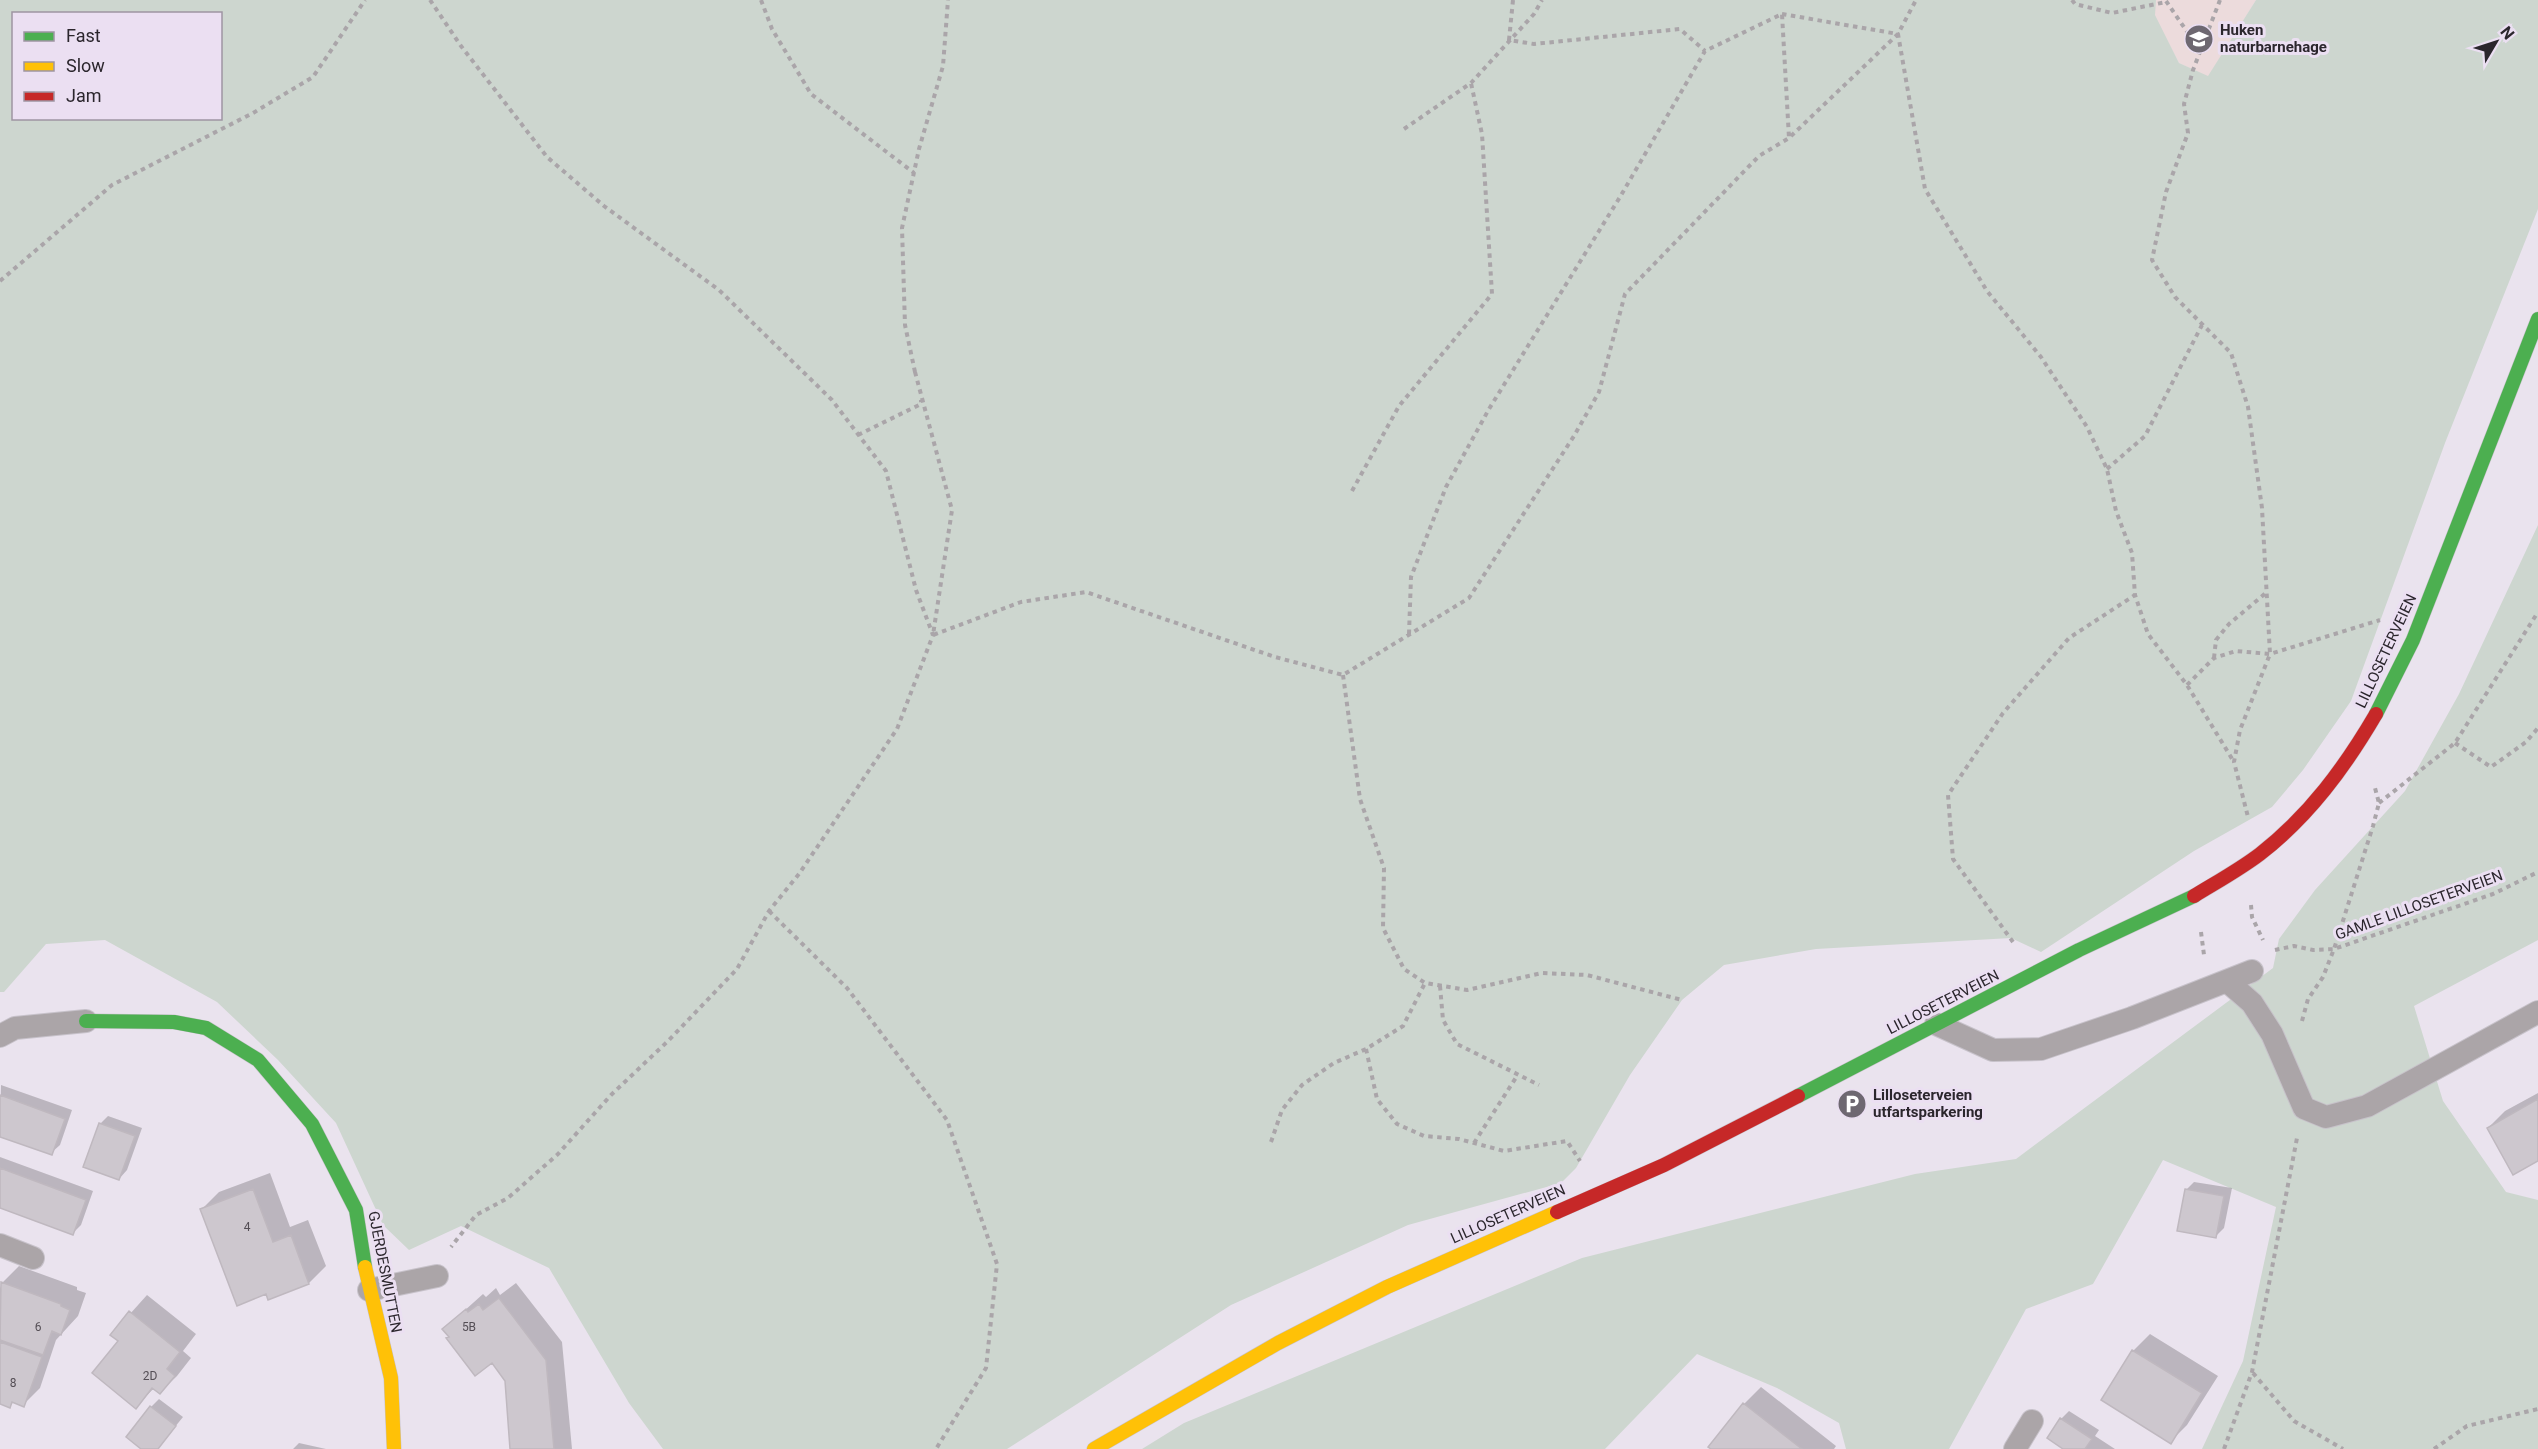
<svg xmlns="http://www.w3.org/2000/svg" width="2538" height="1449" font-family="Roboto,sans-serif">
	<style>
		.education { fill: #ecdbdc }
		.green { fill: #cdd6cf; fill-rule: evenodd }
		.shadow { fill: #0003 }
		.building { fill: #cdc7ce; stroke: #bfb8bf; stroke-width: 1.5 }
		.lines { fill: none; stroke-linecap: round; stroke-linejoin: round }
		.lane-casing { stroke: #c7c2ca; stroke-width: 24 }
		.fast-casing { stroke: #c7c2ca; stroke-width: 15 }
		.slow-casing { stroke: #c7c2ca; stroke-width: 15 }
		.jam-casing { stroke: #c7c2ca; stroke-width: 15 }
		.path { stroke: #aaa5a9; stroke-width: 4; stroke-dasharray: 4.5 4.5; stroke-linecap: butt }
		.lane { stroke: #aba5a8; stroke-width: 22 }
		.fast { stroke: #4caf50; stroke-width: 14 }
		.slow { stroke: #ffc107; stroke-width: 14 }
		.jam { stroke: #c62828; stroke-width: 14 }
		.labels { text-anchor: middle; stroke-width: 6; stroke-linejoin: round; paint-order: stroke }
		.number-label { font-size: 12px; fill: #544e55 }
		.poi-label { font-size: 15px; font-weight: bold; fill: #2b262d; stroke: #ebdff2; text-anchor: start }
		.street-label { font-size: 15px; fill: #2b262d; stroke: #ebdff2 }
	</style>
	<rect width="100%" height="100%" fill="#eae3ee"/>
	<path class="education" d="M2156,0H2256L2208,77L2179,63L2154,15Z"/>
	<path class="green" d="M0,0H2156L2155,15L2179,63L2208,76L2256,0H2538V209L2445,443L2351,701L2303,770L2272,807L2194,851L2041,952L2011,938L1816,949L1724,965L1682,1000L1630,1075L1576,1168L1561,1183L1408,1225L1231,1305L1007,1449H663L629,1403L549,1268L461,1226L409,1250L383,1225L336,1123L278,1060L217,1002L105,940L46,944L4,992H0ZM14,14H220V118H14Z
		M2538,525V940L2414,1006L2443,1101L2506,1192L2538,1200V1449H2202L2243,1361L2276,1207L2163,1160L2093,1284L2026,1309L1949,1449H1846L1839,1423L1777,1388L1697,1354L1605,1449H1142L1184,1423L1582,1258L1915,1174L2016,1159L2273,968L2279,939L2315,890L2405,791L2459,694Z"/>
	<path class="shadow" d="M1,1085L72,1110L60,1145L51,1153L0,1135Z
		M2538,1093V1159L2488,1128L2505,1111Z
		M108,1116L142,1128L127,1170L119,1179L100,1124Z
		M0,1157L93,1191L81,1225L73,1233L0,1206Z
		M270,1173L290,1227L308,1220L326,1266L309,1283L269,1298L202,1209L219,1192Z
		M2194,1182L2232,1188L2224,1228L2216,1236L2186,1190Z
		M19,1266L77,1287V1290L86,1293L78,1316L56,1340L40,1388L23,1405L14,1401L10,1406L0,1402V1289L2,1283Z
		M516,1283L562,1342L572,1449H512L507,1381L492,1361L450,1337L444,1329L483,1294L486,1297L496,1288L500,1295Z
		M147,1295L196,1334L183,1351L191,1358L177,1376L160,1392L154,1388L136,1407L120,1340L112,1334Z
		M2150,1334L2218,1376L2187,1425L2170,1442L2133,1351Z
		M1761,1387L1836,1446L1834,1449H1714L1744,1404Z
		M159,1399L183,1417L157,1449H143L151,1407Z
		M2069,1411L2099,1430L2095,1436L2115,1449H2066L2061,1419Z
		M299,1443L326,1449H293Z"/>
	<path class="building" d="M0,1095L65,1119L52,1155L0,1137Z
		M2538,1099V1161L2513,1175L2487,1128Z
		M99,1123L135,1136L119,1180L83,1167Z
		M0,1168L86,1200L73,1235L0,1208Z
		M253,1189L273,1242L291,1235L309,1284L268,1300L266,1294L237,1306L200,1209Z
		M2185,1189L2224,1196L2216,1238L2177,1231Z
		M1,1282L61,1304V1306L70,1310L61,1335L52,1331L43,1355L0,1340Z
		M499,1298L546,1360L554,1449H510L505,1381L492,1363L475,1376L446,1338L449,1337L442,1329L466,1309L468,1312L479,1304L483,1310Z
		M129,1311L180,1352L167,1369L175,1376L160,1394L152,1388L136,1409L92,1373L118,1341L110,1335Z
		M0,1342L42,1357L24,1407L12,1402L10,1408L0,1404Z
		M2132,1350L2202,1393L2171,1444L2101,1400Z
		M1743,1403L1802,1449H1711L1708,1447Z
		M150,1406L176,1426L158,1449H141L126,1437Z
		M2060,1418L2092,1439L2085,1449H2063L2047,1438Z"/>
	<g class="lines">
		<g class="lane-casing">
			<path id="lane" d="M2228,982L2252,1003L2272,1034L2304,1108L2326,1117L2367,1106L2538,1012
				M1936,1024L1993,1050L2041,1049L2132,1018L2252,971
				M0,1036L15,1028L86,1021
				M0,1245L33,1258
				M369,1290L437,1276
				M2015,1449L2032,1421"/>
		</g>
		<g class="fast-casing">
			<path id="fast" d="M2376,714L2413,640L2538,319
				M86,1021L174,1022L206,1028L258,1060L312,1124L356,1210L365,1267
				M1798,1096L2079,950L2194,896"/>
		</g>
		<g class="slow-casing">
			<path id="slow" d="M365,1267L391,1378L394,1449
				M1094,1449L1278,1343L1387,1287L1557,1212"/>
		</g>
		<g class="jam-casing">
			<path id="jam" d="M2194,896C2215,883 2239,870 2260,854C2309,816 2345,767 2376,714
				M1557,1212L1664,1165L1798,1096"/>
		</g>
		<path class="path" d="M430,0L461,46L547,157L604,206L719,290L832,400L886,471L916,590L933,635L897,729L799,874L769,911L737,969L668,1041L611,1095L558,1154L508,1198L476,1215L451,1247
			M761,0L772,29L811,94L914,173
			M1513,0L1509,40L1534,44L1680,29L1705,51
			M2072,0L2075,4L2112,13L2166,2
			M2220,0L2193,70L2184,104L2188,133L2166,192L2152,260L2175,297L2231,353L2248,407L2262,508L2270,654L2240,730L2234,762L2248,817
			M2166,1L2201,52
			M1782,14L1898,34L1925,189L1987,291L2041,357L2087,427L2107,469L2116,511L2132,553L2135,595L2148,634L2187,685L2234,762
			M1404,129L1471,83L1534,14L1542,0
			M0,281L112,185L253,113L313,77L365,0
			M915,372L952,510L933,635L1021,602L1086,592L1275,657L1343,675L1469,598L1574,436L1599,392L1625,294L1759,156L1789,138L1898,34L1916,0
			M915,372L905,325L902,228L919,149L943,66L948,0
			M858,435L921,404V400
			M2107,469L2145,436L2202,325
			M1352,491L1399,406L1492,294L1482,134L1471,83
			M1409,634L1411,577L1446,487L1489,409L1620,197L1705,51L1782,14L1789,138
			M2214,658L2216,640L2229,624L2267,592
			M1343,675L1360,799L1384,868L1383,928L1404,969L1425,983L1467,990L1542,973L1587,975L1682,1000
			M2187,685L2214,658L2236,651L2270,654L2380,620
			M2455,743L2491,767L2526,742L2538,728
			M2379,803L2455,743L2538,612
			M2251,905L2252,917L2263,940
			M769,911L847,988L947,1120L997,1264L986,1368L936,1449
			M2201,932L2204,955
			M2013,942L1953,859L1948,795L2003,713L2069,638L2135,595
			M2275,950L2294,946L2313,950L2334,949L2493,894L2538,872
			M1440,986L1443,1020L1457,1044L1539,1085
			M2302,1021L2308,999L2323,977L2334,949L2373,826L2379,803L2375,788
			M1366,1049L1377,1099L1397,1124L1424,1136L1459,1139L1504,1151L1567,1141L1580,1161
			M1271,1142L1282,1110L1302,1085L1334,1063L1366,1049L1403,1026L1425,983
			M1474,1143L1517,1076
			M2253,1373L2294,1421L2343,1449
			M2224,1449L2252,1372L2297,1138
			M2434,1449L2467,1426L2538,1409"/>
		<use href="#lane" class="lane"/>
		<use href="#fast" class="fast"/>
		<use href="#slow" class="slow"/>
		<use href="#jam" class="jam"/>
	</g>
	<defs>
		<g id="school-disc" transform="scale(1.5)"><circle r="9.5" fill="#6e6871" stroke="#ebdff2"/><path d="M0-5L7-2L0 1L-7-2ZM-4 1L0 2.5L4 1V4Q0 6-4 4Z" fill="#fff"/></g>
		<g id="parking-disc" transform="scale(1.5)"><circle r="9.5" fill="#6e6871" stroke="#ebdff2"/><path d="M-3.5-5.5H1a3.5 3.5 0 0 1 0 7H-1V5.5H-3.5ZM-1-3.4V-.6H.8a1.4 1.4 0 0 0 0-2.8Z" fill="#fff"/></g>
	</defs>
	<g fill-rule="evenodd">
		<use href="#school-disc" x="2199" y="39"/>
		<use href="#parking-disc" x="1852" y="1104"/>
	</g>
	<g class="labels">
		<g class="number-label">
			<text x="247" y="1231">4</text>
			<text x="38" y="1331">6</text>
			<text x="469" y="1331">5B</text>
			<text x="150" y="1380">2D</text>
			<text x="13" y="1387">8</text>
		</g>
		<g class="poi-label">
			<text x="2220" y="35">Huken<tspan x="2220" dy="17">naturbarnehage</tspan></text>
			<text x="1873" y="1100">Lilloseterveien<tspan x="1873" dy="17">utfartsparkering</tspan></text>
		</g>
		<g class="street-label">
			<text transform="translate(2386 651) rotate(-65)" y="5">LILLOSETERVEIEN</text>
			<text transform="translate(2419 905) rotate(-20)" y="5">GAMLE LILLOSETERVEIEN</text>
			<text transform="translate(1943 1002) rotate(-27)" y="5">LILLOSETERVEIEN</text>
			<text transform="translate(1508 1214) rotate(-24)" y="5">LILLOSETERVEIEN</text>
			<text transform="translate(385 1272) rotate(79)" y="5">GJERDESMUTTEN</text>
		</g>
	</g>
	<rect x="12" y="12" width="210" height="108" fill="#ebdff2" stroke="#9e95a3" stroke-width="1.5"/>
	<rect x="24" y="32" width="30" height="9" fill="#4caf50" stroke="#9e95a3" stroke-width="1.5"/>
	<text x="66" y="42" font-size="18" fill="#2b262d">Fast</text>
	<rect x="24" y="62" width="30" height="9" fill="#ffc107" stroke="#9e95a3" stroke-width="1.5"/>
	<text x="66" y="72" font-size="18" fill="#2b262d">Slow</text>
	<rect x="24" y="92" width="30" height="9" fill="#c62828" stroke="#9e95a3" stroke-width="1.5"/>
	<text x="66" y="102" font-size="18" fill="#2b262d">Jam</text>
	<g transform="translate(2496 42) rotate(51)" stroke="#ebdff2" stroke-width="4.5" paint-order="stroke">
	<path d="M0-4.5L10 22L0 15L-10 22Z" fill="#2b262d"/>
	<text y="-9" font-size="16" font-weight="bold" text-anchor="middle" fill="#2b262d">N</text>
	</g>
</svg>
